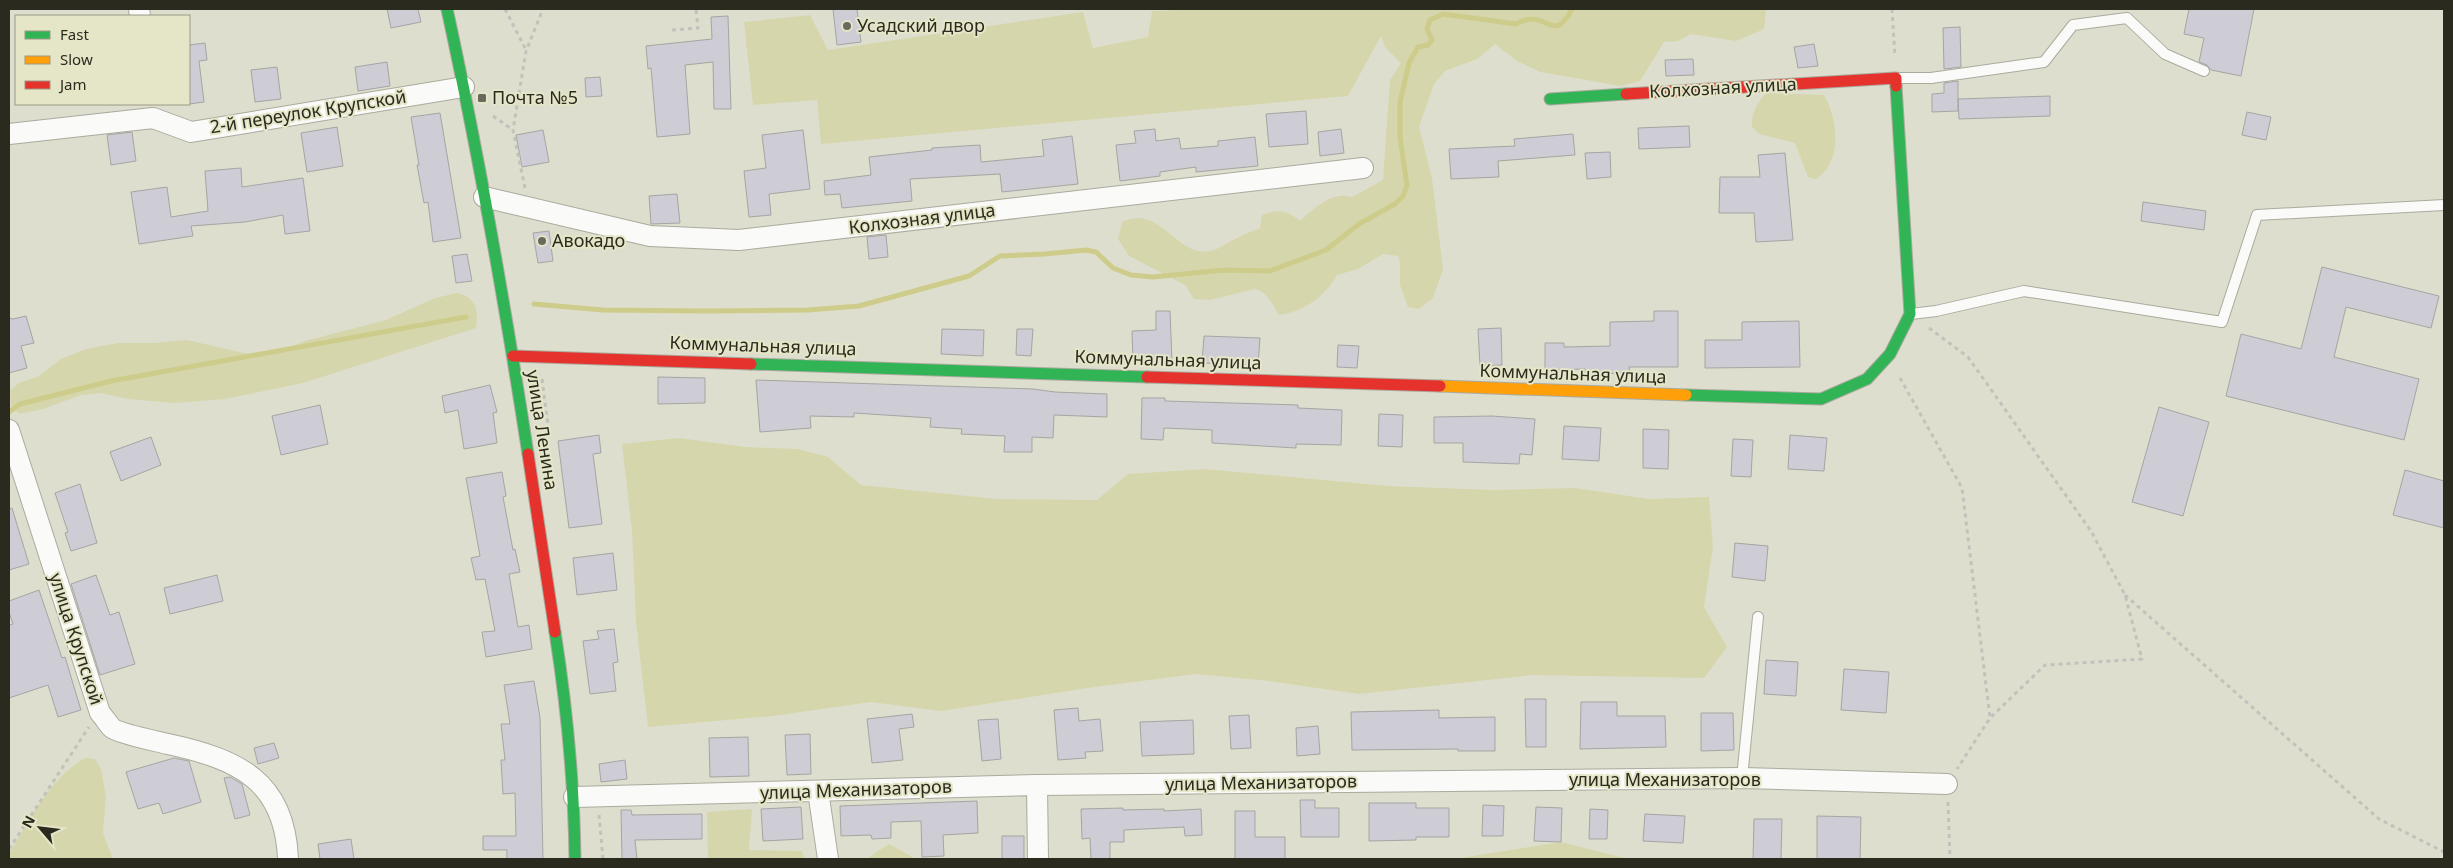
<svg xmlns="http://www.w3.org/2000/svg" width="2453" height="868" font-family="'Noto Sans',sans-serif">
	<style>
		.green { fill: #d6d6ad }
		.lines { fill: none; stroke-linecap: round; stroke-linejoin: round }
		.stream { stroke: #cecc8a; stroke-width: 5 }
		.building { fill: #ceccd4; stroke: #a5a5a3 }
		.lane-casing { stroke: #aaaa9e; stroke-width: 12 }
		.street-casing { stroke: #aaaa9e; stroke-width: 22 }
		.fast-casing { stroke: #aaaa9e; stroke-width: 13 }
		.slow-casing { stroke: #aaaa9e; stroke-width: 13 }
		.jam-casing { stroke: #aaaa9e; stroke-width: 13 }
		.path { stroke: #c2c2bc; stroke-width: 3; stroke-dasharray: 4 4; stroke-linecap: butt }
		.lane { stroke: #fafaf8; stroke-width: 10 }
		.street { stroke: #fafaf8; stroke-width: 20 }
		.fast { stroke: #30b455; stroke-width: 11 }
		.slow { stroke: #ff9f0a; stroke-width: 11 }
		.jam { stroke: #e5322d; stroke-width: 11 }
		.poi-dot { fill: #6a695c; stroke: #e5e5c7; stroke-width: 2 }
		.labels { text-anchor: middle; stroke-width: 4; stroke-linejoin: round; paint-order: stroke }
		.poi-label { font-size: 18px; fill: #2b2a1f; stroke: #e5e5c7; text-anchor: start }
		.street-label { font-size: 18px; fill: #2b2a1f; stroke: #e5e5c7 }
	</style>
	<rect width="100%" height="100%" fill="#dedece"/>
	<path class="green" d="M1201,9H1766L1764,29L1736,41L1691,34L1678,41L1664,42L1640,81L1621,86L1540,72L1517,61L1495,44L1477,59L1445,71L1434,84L1419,127L1432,178L1443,269L1433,298L1419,309L1408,307L1400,285V264L1398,256L1383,254L1358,269L1337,275C1325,297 1303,312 1279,315C1272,304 1267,291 1254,289L1210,300L1194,299L1185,285L1129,256L1118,239L1122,222C1162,204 1176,258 1210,251C1217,250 1225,244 1231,241C1240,236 1250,232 1260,228L1262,215C1277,209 1287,210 1300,221C1315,208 1331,191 1352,197L1383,180L1390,80L1401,63L1385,47L1381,36L1348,96L821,144L817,100L753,105L744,22L810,15L828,50L1083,12L1093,48L1148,37L1152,11Z
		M1766,93L1824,95C1838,120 1843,161 1816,179L1808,177L1795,143L1759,134L1752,127C1751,114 1757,103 1766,93Z
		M457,293C476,297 479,311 476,328L303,383L225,399L174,403L128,399L101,393L81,395L43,409L19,414L11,405L10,391L19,383L39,376L61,359L86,349L118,343H155L187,340L248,354L279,352L305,341L386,320L435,298Z
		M679,438L745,447L798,449L828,457L861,485L997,499L1097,500L1128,474L1205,469L1387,486L1493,490L1575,488L1649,499L1709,497L1713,547L1704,607L1727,647L1704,678L1532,675L1359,694L1269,681L1196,674L1087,688L941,711L871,702L773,716L648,727L636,622L632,530L622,444Z
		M85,758L95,759L101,769L106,797L103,833L113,859H9V854C30,819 49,779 85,758Z
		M752,809L749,850L802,851L804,859H706L708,858L707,812Z
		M1561,842L1628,859H1454Z
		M889,844L916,859H866Z"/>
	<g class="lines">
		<path class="stream" d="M534,304L603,310L706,311L808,310L859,306L969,276L1000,256L1045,254L1086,250L1096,252L1113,268L1131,275L1153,277L1224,270L1270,271L1326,250L1359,224L1395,204L1403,196L1407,186L1400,137V102L1409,63L1418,47L1428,45L1432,40L1427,29L1430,20L1443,14L1516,24C1547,6 1552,47 1572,9
			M9,412L20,404L111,381L466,317"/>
	</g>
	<path class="building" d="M387,9H418L421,22L391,28Z
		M833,9H857L861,42L837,45Z
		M2189,9H2254L2241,76L2211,70L2207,65L2199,62L2204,38L2184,34Z
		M728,16L731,109H714L713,62L685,65L690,134L657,137L651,68L648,69L646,46L712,39L711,17Z
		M1960,27L1961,67L1944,69L1943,28Z
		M205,43L207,60L199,61L204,102L189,104V45Z
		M1814,44L1818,66L1798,68L1794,47Z
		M1693,59L1694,75L1666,76L1665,60Z
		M387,62L390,86L358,91L355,67Z
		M277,67L281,99L255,102L251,70Z
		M600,77L602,96L586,97L585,78Z
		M1958,81V111L1932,112V94L1944,93V83Z
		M2050,96V116L1959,119L1958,99Z
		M1306,111L1308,144L1269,147L1266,114Z
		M2247,112L2271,117L2266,140L2242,135Z
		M440,113L461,238L433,242L428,202L424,203L417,165H419L411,117Z
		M1689,126L1690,147L1639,149L1638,128Z
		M337,127L343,166L307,172L301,133Z
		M1155,129L1156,141L1179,138L1181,149L1218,146V141L1255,137L1258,166L1196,172V167L1160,172V176L1120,181L1116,145L1136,143L1134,131Z
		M1341,129L1344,153L1320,156L1318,132Z
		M543,130L549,162L522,167L516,135Z
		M803,130L810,189L769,194L771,215L749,217L744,171L766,168L762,135Z
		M132,132L136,161L111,165L107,135Z
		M1573,134L1575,155L1498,161L1499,177L1451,179L1449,149L1515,146L1514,139Z
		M1072,136L1078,184L1002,192L1000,174L910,179L912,201L842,208L840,194L825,195L824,181L871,175L869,157L932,150V148L980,145L981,162L1044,156L1042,140Z
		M1610,152L1611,177L1587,179L1585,153Z
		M1785,153L1793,240L1756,242L1754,213H1719L1720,177H1760L1758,155Z
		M241,168L242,187L303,178L310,231L285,234L283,215L245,222L191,226L193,236L139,244L131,192L167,187L171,217L208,211L205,171Z
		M677,194L680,223L651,224L649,196Z
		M2143,202L2206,211L2204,230L2141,221Z
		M549,231L553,261L538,263L533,233Z
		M886,235L888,257L869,259L867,237Z
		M467,254L472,281L456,283L452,256Z
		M2322,267L2439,296L2431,328L2346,307L2334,357L2419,379L2404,440L2226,396L2241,334L2301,349Z
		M1156,311H1170L1172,362L1133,361L1132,331L1156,330Z
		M1654,311H1678V367H1629L1630,373L1585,374V369L1545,370V343H1564V347L1610,346V322L1654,321Z
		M26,316L34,343L21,346L27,368L9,373V318L13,319Z
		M1799,321L1800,367L1705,368V340H1742V322Z
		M1501,328L1502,365L1480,366L1478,329Z
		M942,329L984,330L983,356L941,354Z
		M1017,329H1033L1031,356L1016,355Z
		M1204,336L1260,338L1258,365L1202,363Z
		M1338,345L1359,346L1357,368L1337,367Z
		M658,377L705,378V403L658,404Z
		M756,380L1033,389L1055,392L1107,394V417L1054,415L1053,438L1032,437V452H1004L1005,436L961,434L962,429L930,427L931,418L854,413V417L810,416L811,428L760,432Z
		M490,385L497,412L493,413L497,443L464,449L458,410L445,413L442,396Z
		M1142,398H1165V401L1298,405V408L1342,410L1341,445L1296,444V448L1212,443V430L1164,428L1163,440L1141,439Z
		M320,405L328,444L281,455L272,416Z
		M2159,407L2209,422L2183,516L2132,502Z
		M1379,414L1403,415L1402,447L1378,446Z
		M1492,416L1535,419L1532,455L1520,454L1519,464L1463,462V443H1434V417Z
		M1564,426L1601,428L1599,461L1562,459Z
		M1643,429L1669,430L1668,469L1643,468Z
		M599,435L601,453L593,454L602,524L569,528L558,441Z
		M1790,435L1827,438L1824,471L1788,469Z
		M151,437L161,465L121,481L110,452Z
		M1733,439L1753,440L1751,477L1731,476Z
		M2405,470L2444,481V528L2393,515Z
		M502,472L506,496L503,497L513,550L515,549L520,572L509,574L518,627L529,625L532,649L486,657L482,632L495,631L485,579L476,580L471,558L480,556L466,478Z
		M80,484L97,543L71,551L65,533L68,532L55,493Z
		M12,508L29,564L9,570V509Z
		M1735,543L1768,546L1765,581L1732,577Z
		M613,553L617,590L577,595L573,558Z
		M96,575L110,615L119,612L135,664L100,675L71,584Z
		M217,575L223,601L170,614L164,588Z
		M39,590L62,658L65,657L81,710L58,717L48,685L9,698V625L13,624L9,612V601Z
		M614,629L618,662L613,663L616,691L590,694L583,641L599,639L597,631Z
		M1766,660L1798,662L1796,696L1764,694Z
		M1844,669L1889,672L1886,713L1841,710Z
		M534,681L540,718L543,859H507V850H483V836H516L515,793L503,794L501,760H505L501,724H510L504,685Z
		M1525,699H1546V747H1526Z
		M1581,702H1617V716H1665L1666,747L1580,749Z
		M1078,708L1079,721L1100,719L1103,751L1085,752L1086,758L1058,760L1054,710Z
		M1439,710V718L1495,717V751H1458V749L1352,750L1351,712Z
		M1701,713H1733L1734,750L1701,751Z
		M912,714L914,727L899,729L903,760L872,763L867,719Z
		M1249,715L1251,748L1231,749L1229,716Z
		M998,719L1001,759L982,761L978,720Z
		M1193,720L1194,754L1142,756L1140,722Z
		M1318,726L1320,754L1297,756L1296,728Z
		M810,734L811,774L787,775L785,735Z
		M748,737L749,776L710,777L709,738Z
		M274,743L279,758L258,764L254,748Z
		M174,758L189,761L201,802L163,814L159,803L138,809L126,772Z
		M625,760L627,779L601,782L599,764Z
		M230,777L242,784L250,815L235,819L224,778Z
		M1300,800H1315V808H1339V837H1301Z
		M977,801L978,833L943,835L944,856L922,857L921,821L891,822V838L872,839L871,835L841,836L840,806Z
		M1369,803H1416V808H1449V837H1416V840L1369,841Z
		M1483,805L1504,806L1503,836H1482Z
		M801,807L803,839L763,841L761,809Z
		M1536,807L1562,808L1561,842L1534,841Z
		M1123,808V810L1164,809V811L1201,809L1202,835L1185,836L1184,827L1124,830V842H1110V859H1091L1090,838L1082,839L1081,809Z
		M1590,809L1608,810L1607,839H1589Z
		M621,810H631L632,815L702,814V839L635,840L637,859H622Z
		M1235,811H1255V837H1285V859H1235Z
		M1645,814L1685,816L1683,843L1643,841Z
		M1817,816L1861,817L1860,859H1817Z
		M1754,819H1782L1781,859H1753Z
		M1002,836H1024V859H1002Z
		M351,839L354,859H320L318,844Z"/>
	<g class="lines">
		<g class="lane-casing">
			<path id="lane" d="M1897,78H1931L2044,62L2073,25L2127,18L2165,54L2204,71
				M1911,314L1936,311L2024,291L2222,322L2257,215L2444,205
				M1742,778L1758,617"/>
		</g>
		<g class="street-casing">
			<path id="street" d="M139,9L140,16
				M9,134L153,118L191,132L464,87
				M484,197L650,236L739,240L1363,168
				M9,430L100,713C104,717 108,724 112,728C120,734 156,741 168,744C237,759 285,780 288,859
				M1037,785L1038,859
				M818,791L828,859
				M574,797L1037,785L1742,778L1947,784"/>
		</g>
		<g class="fast-casing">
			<path id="fast" d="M447,9C479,156 505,305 528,454
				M1550,99L1626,94
				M751,364L1147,377
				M1686,395L1821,399L1867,379L1890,354L1910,314L1896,86
				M555,632C567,708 574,782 575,859"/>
		</g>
		<g class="slow-casing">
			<path id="slow" d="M1440,386L1686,395"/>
		</g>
		<g class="jam-casing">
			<path id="jam" d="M1626,94L1896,78V86
				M513,356L751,364
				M1147,377L1440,386
				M528,454L555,632"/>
		</g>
		<path class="path" d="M505,9L526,50
			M1892,9L1895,57
			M672,30L698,28L696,9
			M493,116L513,130
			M525,188L513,130L526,51L543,9
			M1929,328L1968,357L2091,531L2125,595L2142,659L2045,665L1990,718
			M1900,378L1962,488L1990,718L1957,769
			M542,379L548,425
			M2125,595L2379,819L2444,852
			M1948,802L1950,859
			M599,815L603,859
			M9,849L89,727"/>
		<use href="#lane" class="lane"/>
		<use href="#street" class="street"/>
		<use href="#fast" class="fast"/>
		<use href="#slow" class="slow"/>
		<use href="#jam" class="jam"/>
	</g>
	<g class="poi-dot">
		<circle cx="847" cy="26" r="5"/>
		<rect x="477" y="93" width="10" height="10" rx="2.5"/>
		<circle cx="542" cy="241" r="5"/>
	</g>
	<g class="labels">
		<g class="poi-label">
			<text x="857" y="32">Усадский двор</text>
			<text x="492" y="104">Почта №5</text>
			<text x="552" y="247">Авокадо</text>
		</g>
		<g class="street-label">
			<text transform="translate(1723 88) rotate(-3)" y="6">Колхозная улица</text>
			<text transform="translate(308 112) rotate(-9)" y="6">2-й переулок Крупской</text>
			<text transform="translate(922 219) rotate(-7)" y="6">Колхозная улица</text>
			<text transform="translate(763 346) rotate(2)" y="6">Коммунальная улица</text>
			<text transform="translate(1168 360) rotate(2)" y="6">Коммунальная улица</text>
			<text transform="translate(1573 374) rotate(2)" y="6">Коммунальная улица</text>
			<text transform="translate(542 430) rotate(81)" y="6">улица Ленина</text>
			<text transform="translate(76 639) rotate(72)" y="6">улица Крупской</text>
			<text x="1665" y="786">улица Механизаторов</text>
			<text transform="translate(1261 783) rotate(-1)" y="6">улица Механизаторов</text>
			<text transform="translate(856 790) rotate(-2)" y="6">улица Механизаторов</text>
		</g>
	</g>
	<rect width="2453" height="868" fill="none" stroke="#2b2a1f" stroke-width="20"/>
	<rect x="15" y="15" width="175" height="90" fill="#e5e5c7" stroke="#9b9a84"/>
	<rect x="25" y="31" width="25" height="8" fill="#30b455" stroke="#9b9a84"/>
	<text x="60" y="40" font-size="15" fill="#2b2a1f">Fast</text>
	<rect x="25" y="56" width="25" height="8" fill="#ff9f0a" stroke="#9b9a84"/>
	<text x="60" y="65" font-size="15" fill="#2b2a1f">Slow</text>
	<rect x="25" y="81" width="25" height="8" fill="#e5322d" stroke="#9b9a84"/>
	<text x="60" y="90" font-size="15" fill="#2b2a1f">Jam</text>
	<g transform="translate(40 828) rotate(298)" stroke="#e5e5c7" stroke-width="4" paint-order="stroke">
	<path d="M0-4L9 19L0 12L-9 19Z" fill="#2b2a1f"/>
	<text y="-8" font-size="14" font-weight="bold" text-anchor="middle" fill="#2b2a1f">N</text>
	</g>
</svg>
